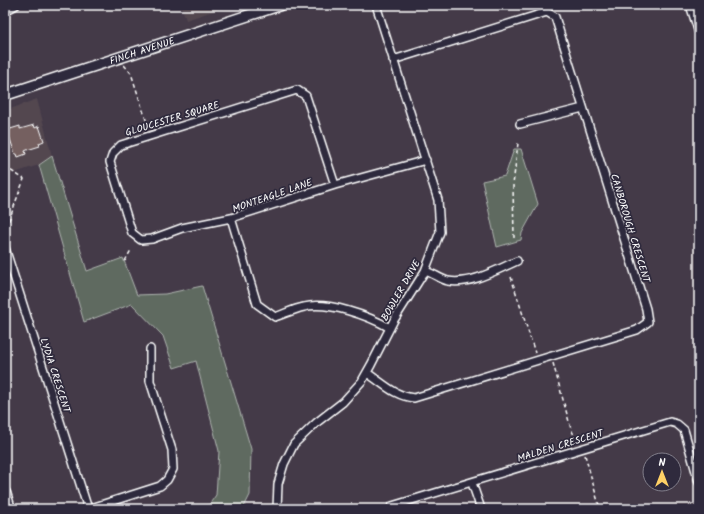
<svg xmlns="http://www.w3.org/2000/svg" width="704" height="514" font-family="Kalam,sans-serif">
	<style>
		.built { fill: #524650 }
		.green { fill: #5f6b61; stroke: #afb5b0 }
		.building { fill: #746161; stroke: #fff }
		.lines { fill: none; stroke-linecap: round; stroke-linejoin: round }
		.street-casing { stroke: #fff; stroke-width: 10 }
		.secondary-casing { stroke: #fff; stroke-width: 13 }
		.path { stroke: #fff; stroke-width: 1.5; stroke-dasharray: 4 3; stroke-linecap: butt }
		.street { stroke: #2f2a3d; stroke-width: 7 }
		.secondary { stroke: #2f2a3d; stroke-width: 10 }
		.labels { text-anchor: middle; stroke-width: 3.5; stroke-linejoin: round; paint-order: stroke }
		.street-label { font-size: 10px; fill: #fff; stroke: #2f2a3d }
	</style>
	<rect width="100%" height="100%" fill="#443a48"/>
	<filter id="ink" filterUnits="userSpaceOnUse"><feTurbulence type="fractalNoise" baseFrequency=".025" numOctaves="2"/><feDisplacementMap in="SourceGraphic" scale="8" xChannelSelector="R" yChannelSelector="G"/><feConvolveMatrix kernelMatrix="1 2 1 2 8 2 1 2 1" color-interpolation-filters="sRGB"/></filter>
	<g filter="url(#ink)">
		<path class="built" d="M181,5H232L186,20Z
			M37,99L52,156L39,165L5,176V111Z"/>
		<path class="green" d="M514,149H521L538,204L522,233L521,240L497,247L482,181L505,176Z
			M52,156L87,271L123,258L137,295L165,294L202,286L251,449L250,495L243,509H206L216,495L219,451L196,361L174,368L163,336L132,304L84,322L39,165Z"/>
		<path class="building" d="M34,125L35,128L39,126L44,141L39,143L40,146L27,150L25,151L26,154L18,157L17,154H15L7,130L20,126V129Z"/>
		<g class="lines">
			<g class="street-casing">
				<path id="street" d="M690,5L699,33
					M5,11L16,5
					M520,124L583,108
					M335,185L306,96L297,90L121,145L113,153L110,162L132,233L141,240L152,239L182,228L231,218L335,185L426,160
					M231,218L257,304L275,317C284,314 294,309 304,307C328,301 369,316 390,328
					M5,248L88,509
					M425,271C433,273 440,279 448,281C471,285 496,270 517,261
					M367,373C383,383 394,396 414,398L637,330L648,322L646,309L555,17L547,12L393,60
					M472,483L481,509
					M88,509L160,486L167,480L173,469L172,450L150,381V349
					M277,509L278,484L284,464L294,444L316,423L343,402L362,381L371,365L394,320L425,271L440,232L438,200L376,5
					M390,509L392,506L670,422L677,424L684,430L699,482"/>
			</g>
			<g class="secondary-casing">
				<g id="secondary">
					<path id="s1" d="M5,95L280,5"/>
					<path d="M5,493L10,509"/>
				</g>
			</g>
			<path class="path" d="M124,65L131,73L148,126
				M5,167L24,179L8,223L5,226
				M514,238L513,185L518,143
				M125,261L131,250
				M511,277L535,353
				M553,363L571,429L578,443
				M585,455L600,509"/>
			<use href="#street" class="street"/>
			<use href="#secondary" class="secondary"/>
		</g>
	</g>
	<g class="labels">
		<g class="street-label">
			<text dy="4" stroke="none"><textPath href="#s1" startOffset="144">FINCH AVENUE</textPath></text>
			<text transform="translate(172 118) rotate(-17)" y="4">GLOUCESTER SQUARE</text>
			<text transform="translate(272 195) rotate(-19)" y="4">MONTEAGLE LANE</text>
			<text transform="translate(631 228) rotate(73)" y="4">CANBOROUGH CRESCENT</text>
			<text transform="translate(400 290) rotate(-60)" y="4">BOWLER DRIVE</text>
			<text transform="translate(56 375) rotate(72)" y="4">LYDIA CRESCENT</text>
			<text transform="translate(560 445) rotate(-17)" y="4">MALDEN CRESCENT</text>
		</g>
	</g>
	<rect width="704" height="514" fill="none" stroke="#2f2a3d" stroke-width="20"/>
	<rect x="10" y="10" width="684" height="494" fill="none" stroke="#fff" stroke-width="1.5" filter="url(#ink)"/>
	<g transform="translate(662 472)"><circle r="19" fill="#2f2a3d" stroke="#827f8b"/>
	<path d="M0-3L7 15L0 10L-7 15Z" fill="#ffd166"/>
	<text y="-6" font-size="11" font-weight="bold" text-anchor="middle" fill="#ffffff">N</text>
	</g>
</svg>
